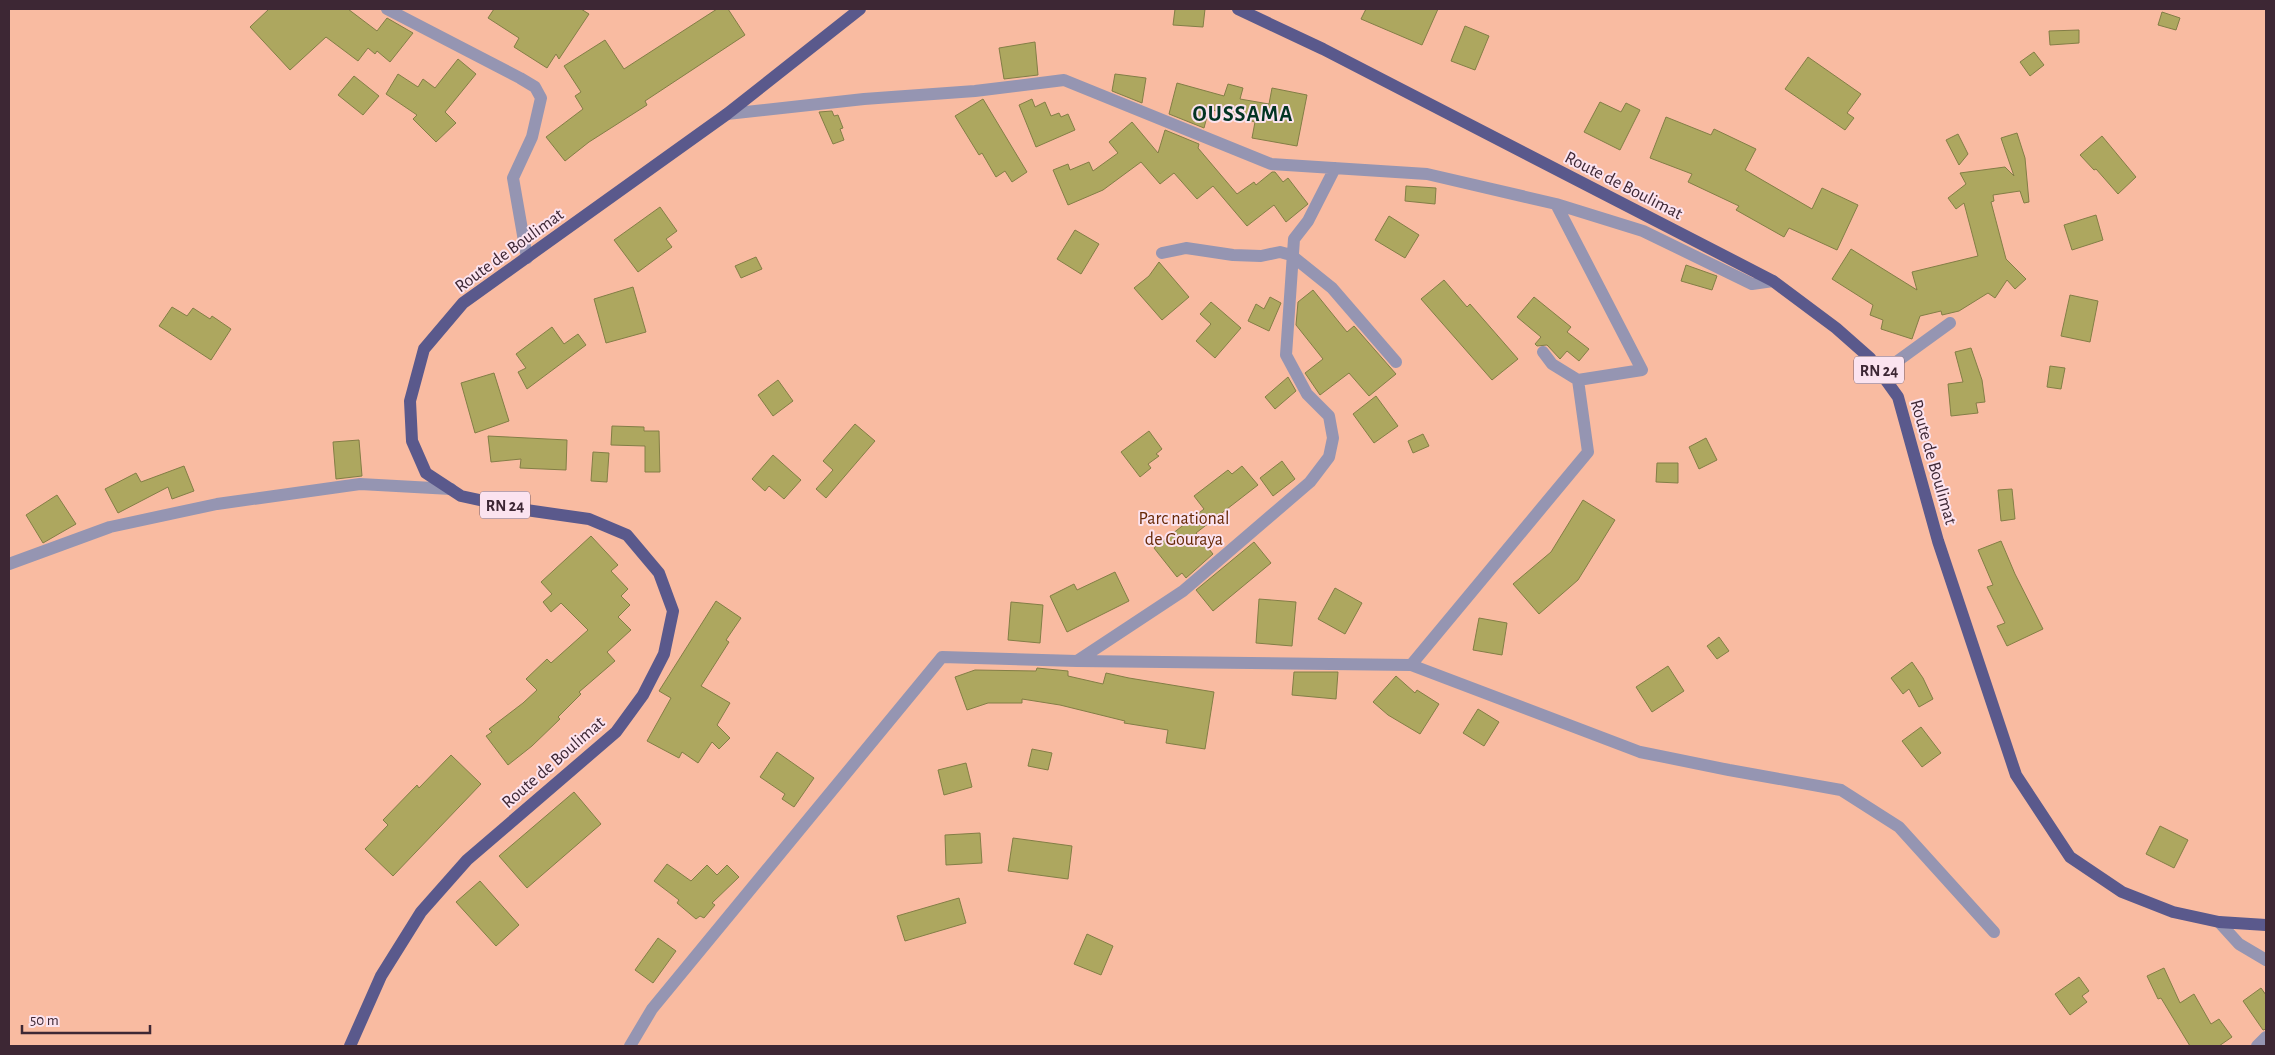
<svg xmlns="http://www.w3.org/2000/svg" width="2275" height="1055" font-family="'Alegreya Sans',sans-serif">
	<style>
		.green { fill: #f9bba1 }
		.building { fill: #ada75f; stroke: #837e46 }
		.lines { fill: none; stroke-linecap: round; stroke-linejoin: round }
		.minor { stroke: #9595b2; stroke-width: 12 }
		.major { stroke: #5a598c; stroke-width: 12 }
		.labels { text-anchor: middle; stroke-width: 4; stroke-linejoin: round; paint-order: stroke }
		.shield { fill: #fbe3ef; stroke: #765f6c; stroke-width: 1 }
		.shield-label { font-size: 16px; font-weight: bold; fill: #3d2734 }
		.street-label { font-size: 18px; fill: #3d2734; stroke: #fbe3ef }
		.park-label { font-size: 18px; fill: #672906; stroke: #fbe3ef }
		.district-label { font-size: 22px; font-weight: bold; letter-spacing: 1px; fill: #023423; stroke: #fbe3ef }
	</style>
	<rect width="100%" height="100%" fill="#fccee7"/>
	<path class="green" d="M9,9H2266V1046H9Z"/>
	<path class="building" d="M269,9H348L377,31L387,18L413,33L390,62L377,51L375,54L368,48L358,61L326,37L290,70L250,27Z
		M494,9H581L589,14L559,59L556,54L547,68L514,47L519,38L488,18Z
		M717,9H728L745,35L645,101L647,105L589,142L565,161L546,137L583,109L575,96L581,92L564,66L605,40L624,69Z
		M1175,9H1205L1203,27L1173,25Z
		M1366,9H1438L1422,45L1361,19Z
		M2162,12L2180,18L2176,30L2158,25Z
		M1465,26L1489,36L1475,70L1451,61Z
		M2079,30V43L2050,45L2049,31Z
		M1035,42L1038,75L1004,79L999,48Z
		M2034,52L2044,65L2030,76L2020,62Z
		M1808,57L1861,94L1847,113L1854,118L1845,130L1785,89Z
		M458,59L476,74L445,112L456,123L436,142L413,119L417,115L386,94L398,74L418,87L423,79L435,88Z
		M1115,74L1146,78L1142,103L1112,91Z
		M354,76L379,96L363,115L338,95Z
		M1177,83L1224,96L1228,84L1243,88L1240,99L1269,104L1272,88L1307,95L1297,146L1252,138L1255,122L1209,109L1204,128L1169,114Z
		M983,99L1027,172L1012,182L1005,171L996,177L982,153L979,155L955,116Z
		M1032,99L1035,107L1045,102L1051,116L1059,113L1061,117L1068,114L1075,130L1036,147L1019,105Z
		M1600,102L1621,112L1626,103L1640,110L1620,150L1584,132Z
		M832,111L834,116L838,115L843,128L840,129L844,140L833,144L819,112Z
		M1666,117L1711,135L1714,129L1756,149L1745,170L1812,209L1822,188L1858,205L1837,250L1789,228L1784,237L1736,210L1739,206L1688,182L1692,174L1650,158Z
		M1132,122L1158,153L1165,130L1199,144L1198,148L1237,194L1254,182L1256,185L1272,172H1275L1283,182L1288,178L1308,204L1286,222L1274,205L1247,226L1213,186L1197,199L1174,173L1160,184L1141,162L1103,190L1068,205L1053,170L1068,164L1070,170L1089,162L1093,171L1118,153L1109,142Z
		M2017,133L2025,158L2029,202L2024,203L2020,191L1993,195L1994,201L1991,202L2006,259L2026,279L2015,289L2007,280L1995,298L1988,293L1959,311L1942,315L1941,311L1920,316L1912,339L1881,329L1883,320L1870,315L1873,305L1832,279L1851,249L1917,290L1912,272L1978,256L1964,203L1956,209L1948,198L1966,184L1960,173L2005,167L2014,176L2001,138Z
		M1958,134L1968,154L1959,165L1946,140Z
		M2102,136L2136,177L2118,194L2096,169L2094,170L2080,155Z
		M1406,186L1436,188L1435,204L1405,201Z
		M660,207L677,231L666,239L672,247L638,272L614,240Z
		M2096,215L2103,240L2072,250L2064,225Z
		M1389,216L1419,235L1405,258L1375,240Z
		M1075,230L1099,244L1081,274L1057,259Z
		M756,257L762,269L741,278L735,266Z
		M1159,262L1189,297L1162,320L1134,288L1149,276Z
		M1686,265L1717,276L1712,290L1681,281Z
		M1444,280L1467,307L1470,304L1518,359L1492,380L1421,299Z
		M633,287L646,332L606,343L594,299Z
		M1313,290L1347,332L1354,326L1396,374L1369,396L1349,373L1320,395L1305,373L1323,359L1296,325L1298,302Z
		M2070,295L2098,301L2090,342L2061,336Z
		M1270,297L1281,303L1269,331L1248,321L1256,304L1264,309Z
		M1534,297L1571,327L1567,332L1589,349L1579,361L1567,351L1560,359L1547,345L1537,346L1535,344L1541,337L1517,317Z
		M1211,302L1241,328L1215,358L1196,341L1211,324L1200,314Z
		M172,307L187,316L193,308L210,319L212,316L231,329L211,360L159,326Z
		M552,327L564,344L578,334L586,345L527,389L518,372L526,368L516,354Z
		M1971,348L1982,380L1985,402L1976,403L1978,413L1951,416L1948,384L1963,382L1955,352Z
		M2050,366L2065,368L2061,389L2047,387Z
		M494,373L509,421L475,433L461,383Z
		M1288,377L1296,391L1275,409L1265,397Z
		M778,380L793,401L773,416L758,395Z
		M1376,396L1398,426L1374,443L1353,414Z
		M855,424L875,441L826,498L816,489L833,470L823,461Z
		M612,426L644,427V431H659L660,472H645V446L611,445Z
		M1149,431L1162,449L1156,454L1159,456L1148,464L1151,468L1140,477L1121,452Z
		M1423,434L1429,446L1413,453L1408,441Z
		M488,436L567,440L566,470L520,468L521,459L491,462Z
		M1706,438L1717,460L1699,469L1689,447Z
		M359,440L362,476L336,479L333,442Z
		M593,452L609,453L607,482L591,481Z
		M773,455L801,480L784,499L769,486L765,491L752,479Z
		M1282,461L1295,479L1273,496L1260,478Z
		M1657,463H1678V483L1656,482Z
		M184,466L194,491L172,499L168,487L118,513L105,489L136,473L141,482Z
		M1242,466L1258,485L1196,533L1213,554L1186,578L1182,573L1177,577L1154,548L1204,509L1194,496L1228,470L1232,474Z
		M2012,489L2015,519L2001,521L1998,490Z
		M57,495L76,524L43,543L26,515Z
		M1583,500L1615,520L1578,580L1539,614L1513,584L1551,552Z
		M591,536L618,565L611,571L628,589L621,596L630,605L618,617L631,630L607,652L615,661L579,692L581,694L558,717L560,719L532,746L508,765L486,736L492,732L489,729L523,703L537,690L526,679L547,659L551,663L588,630L561,603L551,612L543,602L552,594L541,582Z
		M2001,541L2015,574L2043,629L2007,646L1997,626L2005,623L1987,587L1993,585L1978,550Z
		M1254,542L1271,563L1213,611L1196,590Z
		M1115,572L1129,601L1067,632L1050,596L1074,584L1077,590Z
		M1335,588L1362,603L1345,634L1318,619Z
		M1259,599L1296,602L1292,646L1256,643Z
		M716,601L741,618L726,640L729,642L701,686L730,703L717,725L730,738L719,749L712,742L698,763L682,752L679,758L647,741L671,698L659,691Z
		M1011,602L1043,605L1040,643L1008,640Z
		M1479,618L1507,623L1502,655L1473,650Z
		M1719,637L1729,651L1717,659L1707,646Z
		M1912,662L1923,678L1933,699L1919,707L1909,689L1903,694L1891,678Z
		M1668,666L1684,691L1652,712L1636,687Z
		M1037,668L1068,671V676L1103,684L1106,673L1129,678L1214,692L1205,749L1166,743L1168,730L1124,723L1125,721L1060,705L1022,699V703H988L967,710L955,677L975,670L1036,671Z
		M1294,672H1338L1336,699L1292,695Z
		M1396,676L1415,693L1417,690L1439,704L1420,734L1388,715L1373,702Z
		M1478,709L1499,722L1484,746L1463,733Z
		M1921,727L1941,753L1922,767L1902,741Z
		M1032,749L1052,753L1048,770L1028,766Z
		M777,752L814,778L794,807L782,799L785,794L760,777Z
		M451,755L481,784L393,876L365,849L388,825L383,820L417,785L419,788Z
		M966,763L972,787L944,795L938,770Z
		M574,792L601,824L527,888L499,856Z
		M2160,826L2188,840L2174,868L2146,854Z
		M980,833L982,863L946,865L945,835Z
		M1013,838L1072,846L1068,879L1008,871Z
		M667,864L691,881L707,865L717,875L727,865L739,877L712,903L715,905L704,918L700,916L696,919L677,903L679,900L654,881Z
		M480,881L519,925L496,946L456,902Z
		M959,898L966,923L905,941L897,916Z
		M1087,934L1113,946L1101,975L1074,964Z
		M658,938L676,951L653,983L635,970Z
		M2164,968L2180,1003L2194,994L2211,1024L2219,1019L2232,1037L2219,1046H2190L2161,998L2158,999L2147,976Z
		M2079,977L2089,991L2082,996L2087,1002L2070,1015L2055,994Z
		M2261,988L2266,995V1029L2263,1030L2243,1001Z"/>
	<g class="lines">
		<path class="minor" d="M387,9L520,78L535,87L541,98L532,137L513,178L527,258
			M1556,204L1643,231L1752,284L1773,281
			M1162,253L1186,248L1233,255L1261,256L1280,252L1291,255L1332,288L1396,362
			M1543,352L1552,364L1578,380
			M1881,373L1950,323
			M9,564L110,527L217,504L360,484L451,489
			M1077,661L1183,591L1310,482L1329,457L1333,438L1329,416L1307,394L1286,355L1294,239L1308,221L1335,168
			M1411,665L1640,752L1729,770L1841,790L1899,827L1994,932
			M2219,922L2239,944L2266,960
			M630,1046L652,1009L942,657L1077,661L1411,665L1588,452L1578,380L1642,370L1556,204L1427,174L1271,164L1064,80L975,91L864,99L727,114
			M2257,1046L2266,1037"/>
		<path class="major" d="M1238,9L1323,49L1773,281L1836,328L1870,358L1898,397L1938,541L2016,775L2070,857L2122,892L2173,912L2219,922L2266,925
			M350,1046L381,976L421,912L467,860L616,732L643,695L664,654L673,611L659,573L627,535L589,519L526,510L461,496L426,473L412,441L410,401L424,349L463,303L727,114L860,9"/>
	</g>
	<g class="labels">
		<g class="shield">
			<rect x="1854" y="356.5" width="50" height="27" rx="4"/>
			<rect x="480" y="491.5" width="50" height="27" rx="4"/>
		</g>
		<g class="shield-label">
			<text x="1879" y="376">RN 24</text>
			<text x="505" y="511">RN 24</text>
		</g>
		<g class="street-label">
			<text transform="translate(1624 185) rotate(27)" y="6">Route de Boulimat</text>
			<text transform="translate(509 250) rotate(-36)" y="6">Route de Boulimat</text>
			<text transform="translate(1934 462) rotate(74)" y="6">Route de Boulimat</text>
			<text transform="translate(553 762) rotate(-41)" y="6">Route de Boulimat</text>
		</g>
		<g class="park-label">
			<text x="1184" y="524">Parc national<tspan x="1184" dy="21">de Gouraya</tspan></text>
		</g>
		<g class="district-label">
			<text x="1243" y="121">OUSSAMA</text>
		</g>
	</g>
	<rect width="2275" height="1055" fill="none" stroke="#3d2734" stroke-width="20"/>
	<path d="M22 1025v8h128v-8" fill="none" stroke="#3d2734" stroke-width="2.5"/>
	<text x="30" y="1025" font-size="15" fill="#3d2734" stroke="#fbe3ef" stroke-width="4" paint-order="stroke">50 m</text>
</svg>
